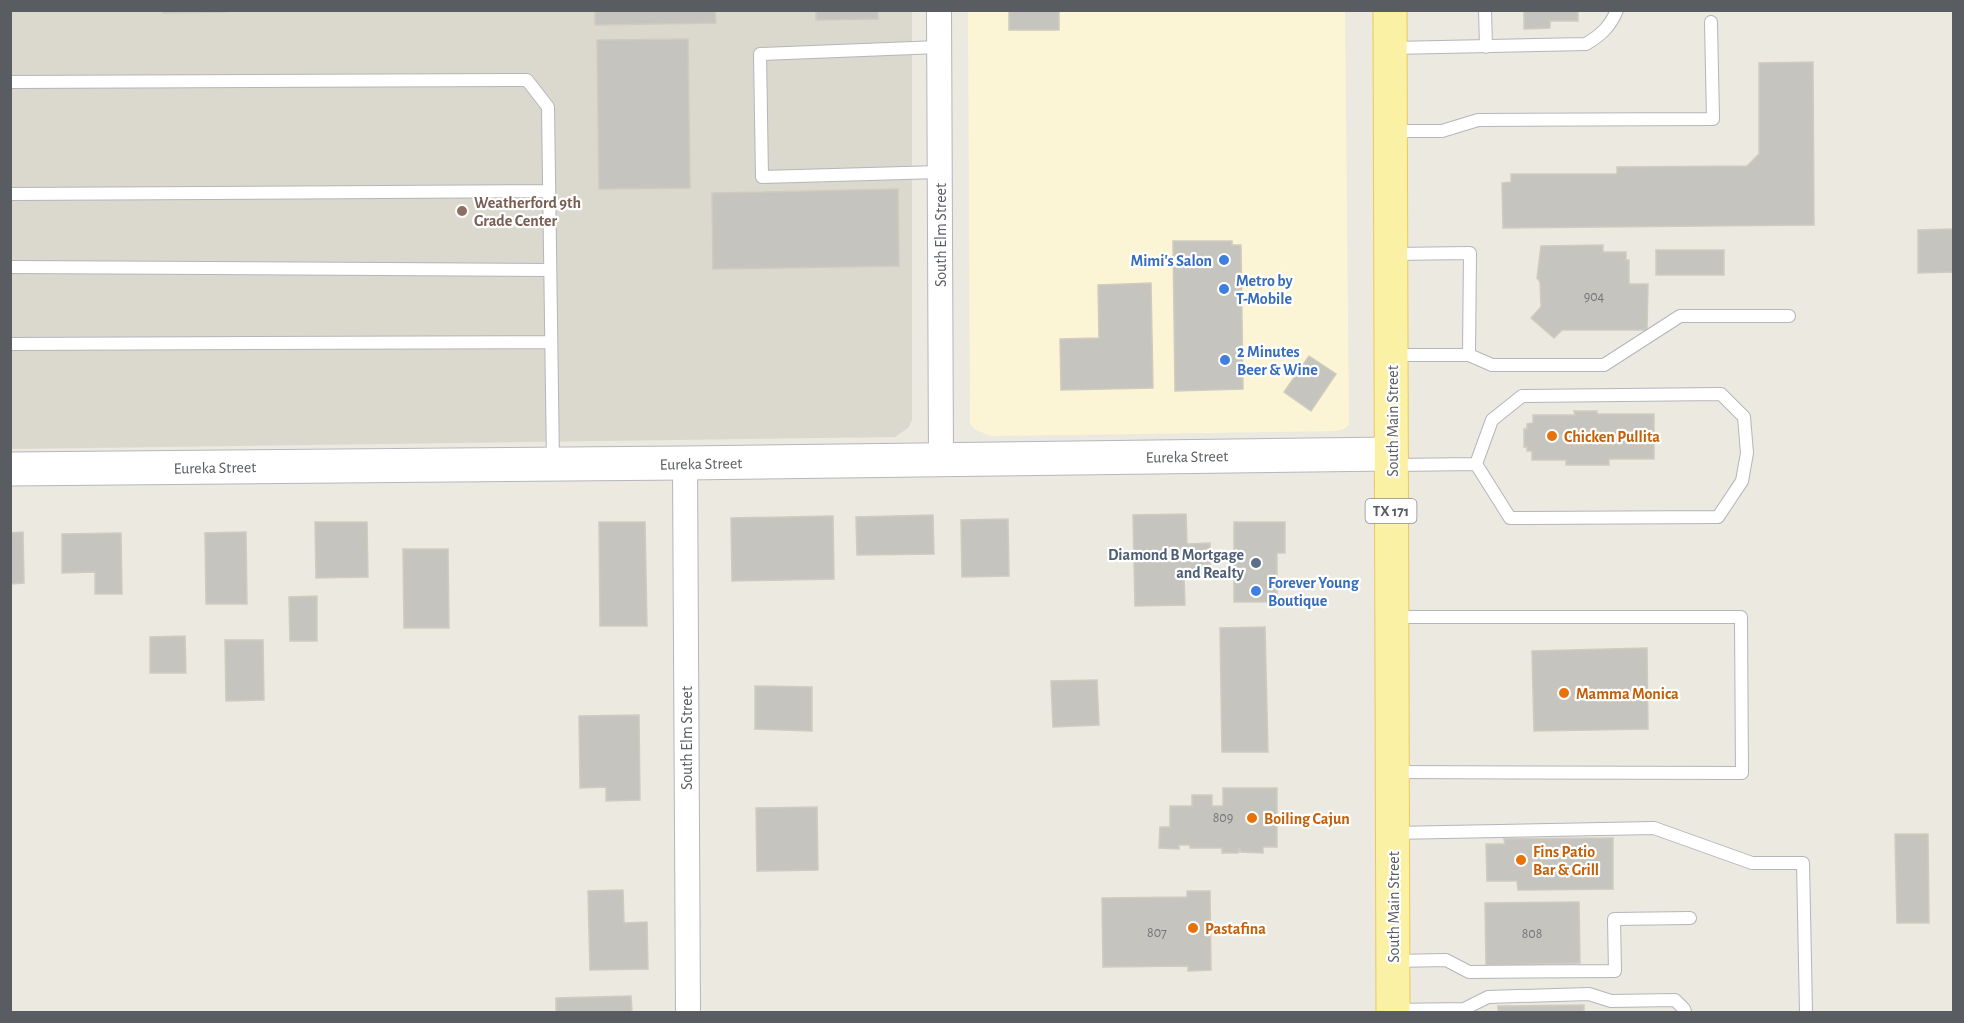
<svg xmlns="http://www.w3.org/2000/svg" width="1964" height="1023" font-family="'Alegreya Sans',sans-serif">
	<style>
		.commercial { fill: #fcf5d5 }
		.education { fill: #dbd8ce }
		.building { fill: #c6c4be; stroke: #d0cbbf; stroke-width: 1.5 }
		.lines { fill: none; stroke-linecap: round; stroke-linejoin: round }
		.lane-casing { stroke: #b3b6bb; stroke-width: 14 }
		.street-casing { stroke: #b3b6bb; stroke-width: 26 }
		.secondary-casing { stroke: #b4b7bd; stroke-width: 35 }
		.primary-casing { stroke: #eac95a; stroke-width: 35 }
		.lane { stroke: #fff; stroke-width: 12 }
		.street { stroke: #fff; stroke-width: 24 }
		.secondary { stroke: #fff; stroke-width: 33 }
		.primary { stroke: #fbf1a5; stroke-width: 33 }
		.education-dot { fill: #8d6e63; stroke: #fff; stroke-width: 2 }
		.shop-dot { fill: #3f7fe0; stroke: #fff; stroke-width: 2 }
		.food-dot { fill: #e8710a; stroke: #fff; stroke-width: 2 }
		.service-dot { fill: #5c6f8a; stroke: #fff; stroke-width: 2 }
		.labels { text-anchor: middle; stroke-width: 4.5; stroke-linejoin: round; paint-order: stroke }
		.number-label { font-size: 14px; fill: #747678 }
		.shield { fill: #fff; stroke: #8b8d90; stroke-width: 1.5 }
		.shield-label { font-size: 15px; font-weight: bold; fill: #595c61 }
		.education-label { font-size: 16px; font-weight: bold; fill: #785e54; stroke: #fff; text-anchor: start }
		.street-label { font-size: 16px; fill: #595c61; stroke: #fff }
		.shop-label { font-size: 16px; font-weight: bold; fill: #366cbe; stroke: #fff; text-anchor: start }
		.food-label { font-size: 16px; font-weight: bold; fill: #c56008; stroke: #fff; text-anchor: start }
		.service-label { font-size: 16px; font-weight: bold; fill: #4e5e75; stroke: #fff; text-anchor: end }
	</style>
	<rect width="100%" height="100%" fill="#ebe9e0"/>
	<path class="commercial" d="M968,11H1345L1349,425L1344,429L1336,431L991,436L976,430L970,424Z"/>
	<path class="education" d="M10,11H912V420L908,428L895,437L11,449Z"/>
	<path class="building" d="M163,10H226V12L163,13Z
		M595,10H715L716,23L595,25Z
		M816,10H878V19L816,20Z
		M1009,10H1059V30H1009Z
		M1524,10H1578V21H1550V28L1524,29Z
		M688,39L690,188L599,189L597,40Z
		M1813,62L1814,225L1503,228L1502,183L1511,182V174H1617V167L1747,166L1759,154V63Z
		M898,189L899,266L713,269L712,193Z
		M1954,229V272L1918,273V230Z
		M1173,241H1232V245H1241L1243,389L1175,391Z
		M1603,245V252H1626V260H1629V284H1648L1647,330H1562L1554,338L1531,318L1541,307L1540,282L1537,278L1541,246Z
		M1656,250H1724V275H1656Z
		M1151,283L1153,388L1061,390L1060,339L1099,338L1098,285Z
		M1309,356L1336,374L1311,411L1284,392Z
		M1574,411H1597V414H1654V459H1609V465H1566V460H1532V451H1527V447H1524V429H1527V424L1533,423V415H1575Z
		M1186,514L1187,544L1210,543V576H1184L1185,605L1135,606L1133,515Z
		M933,515L934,554L857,555L856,517Z
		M833,516L834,579L732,581L731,518Z
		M1008,519L1009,576L962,577L961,520Z
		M315,522H367L368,577L316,578Z
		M599,522H645L647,626H600Z
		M1234,522H1285V553H1277V602H1234Z
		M23,532L24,583L10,584V533Z
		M246,532L247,604H206L205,533Z
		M121,533L122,594H95V572L62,573V534Z
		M403,549H448L449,628H404Z
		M317,596V641H290L289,597Z
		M1265,627L1268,752H1222L1220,628Z
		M185,636L186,673H150V637Z
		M225,640H263L264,700L226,701Z
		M1647,648L1648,729L1534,731L1532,651Z
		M1097,680L1099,725L1053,727L1051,681Z
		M755,686L812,687V731L755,729Z
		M639,715L640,800L606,801V787L580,788L579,716Z
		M1223,788H1277V847H1263V853L1240,852V849H1239L1238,853H1222V848H1190V845H1179V849L1159,848L1160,827H1170V806H1192V795H1212V806H1223Z
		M817,807L818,870L757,871L756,808Z
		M1895,834H1928L1929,923H1897Z
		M1613,838V889L1518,890L1517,881H1487L1486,844H1505L1504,839Z
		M623,890L624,923L647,922L648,969L590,970L588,891Z
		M1187,891H1210L1211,970L1188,971V966L1103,967L1102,898L1187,897Z
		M1579,902L1580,963L1486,965L1485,903Z
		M631,996L632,1012H556V998Z
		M1584,1005V1012H1498V1006Z"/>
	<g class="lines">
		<g class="lane-casing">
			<path id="lane" d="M1485,10L1486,47
				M939,47L760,54L762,177L940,172
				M1392,48L1586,44C1601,35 1610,27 1617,10
				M10,82L527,80L548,107L553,463
				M1392,131H1442L1478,120L1713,119L1711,22
				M10,194L549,191
				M1393,254L1470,253L1469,355
				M10,267L550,270
				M10,344L551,342
				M1393,355H1469L1492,365H1604L1680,316H1789
				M1721,394L1744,417L1747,453L1742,481L1718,517L1510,518L1476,464L1492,420L1522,396Z
				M1393,465L1476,464
				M1393,772L1742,773L1741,617H1393
				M1392,833L1654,828L1752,863H1803L1806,1012
				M1393,961L1446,960L1469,972L1615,971L1614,919L1690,918
				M1393,1010L1464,1009L1488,997L1589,994L1611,1001L1675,1000L1684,1009L1685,1012"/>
		</g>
		<g class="street-casing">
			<path id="street" d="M939,10L941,459
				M685,463L688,1012"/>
		</g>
		<g class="secondary-casing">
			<path id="secondary" d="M10,469L685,463L1391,454"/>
		</g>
		<g class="primary-casing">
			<path id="primary" d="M1390,10L1393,1012"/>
		</g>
		<use href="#lane" class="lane"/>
		<use href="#street" class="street"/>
		<use href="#secondary" class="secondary"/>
		<use href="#primary" class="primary"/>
	</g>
	<circle class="education-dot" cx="462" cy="211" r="6"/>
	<g class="shop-dot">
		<circle cx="1224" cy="260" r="6"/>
		<circle cx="1224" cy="289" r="6"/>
		<circle cx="1225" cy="360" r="6"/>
		<circle cx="1256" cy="591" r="6"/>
	</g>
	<g class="food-dot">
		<circle cx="1552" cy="436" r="6"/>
		<circle cx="1564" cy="693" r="6"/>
		<circle cx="1252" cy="818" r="6"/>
		<circle cx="1521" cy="860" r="6"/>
		<circle cx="1193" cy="928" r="6"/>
	</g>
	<circle class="service-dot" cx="1256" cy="563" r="6"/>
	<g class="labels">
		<g class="number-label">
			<text x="1594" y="301">904</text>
			<text x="1223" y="822">809</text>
			<text x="1157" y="937">807</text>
			<text x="1532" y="938">808</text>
		</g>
		<rect class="shield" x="1365.5" y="499" width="51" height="24" rx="4.5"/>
		<g class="shield-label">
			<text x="1391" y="516">TX 171</text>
		</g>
		<g class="education-label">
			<text x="474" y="208">Weatherford 9th<tspan x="474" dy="18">Grade Center</tspan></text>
		</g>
		<g class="street-label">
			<text transform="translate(940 235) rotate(-90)" y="6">South Elm Street</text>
			<text transform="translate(1392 421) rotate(-90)" y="6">South Main Street</text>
			<text transform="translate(1187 456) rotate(-1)" y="6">Eureka Street</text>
			<text transform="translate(701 463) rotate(-1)" y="6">Eureka Street</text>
			<text transform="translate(215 467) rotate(-1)" y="6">Eureka Street</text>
			<text transform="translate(686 738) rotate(-90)" y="6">South Elm Street</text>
			<text transform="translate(1393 907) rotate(-90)" y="6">South Main Street</text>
		</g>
		<g class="shop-label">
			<text x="1212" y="266" text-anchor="end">Mimi's Salon</text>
			<text x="1236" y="286">Metro by<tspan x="1236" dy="18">T-Mobile</tspan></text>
			<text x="1237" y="357">2 Minutes<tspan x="1237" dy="18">Beer &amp; Wine</tspan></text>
			<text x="1268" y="588">Forever Young<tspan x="1268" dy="18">Boutique</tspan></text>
		</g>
		<g class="food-label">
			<text x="1564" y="442">Chicken Pullita</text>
			<text x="1576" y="699">Mamma Monica</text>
			<text x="1264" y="824">Boiling Cajun</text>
			<text x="1533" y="857">Fins Patio<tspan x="1533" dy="18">Bar &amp; Grill</tspan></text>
			<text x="1205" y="934">Pastafina</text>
		</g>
		<g class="service-label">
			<text x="1244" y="560">Diamond B Mortgage<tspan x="1244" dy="18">and Realty</tspan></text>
		</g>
	</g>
	<rect width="1964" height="1023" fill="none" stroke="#595c61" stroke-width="24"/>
</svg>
